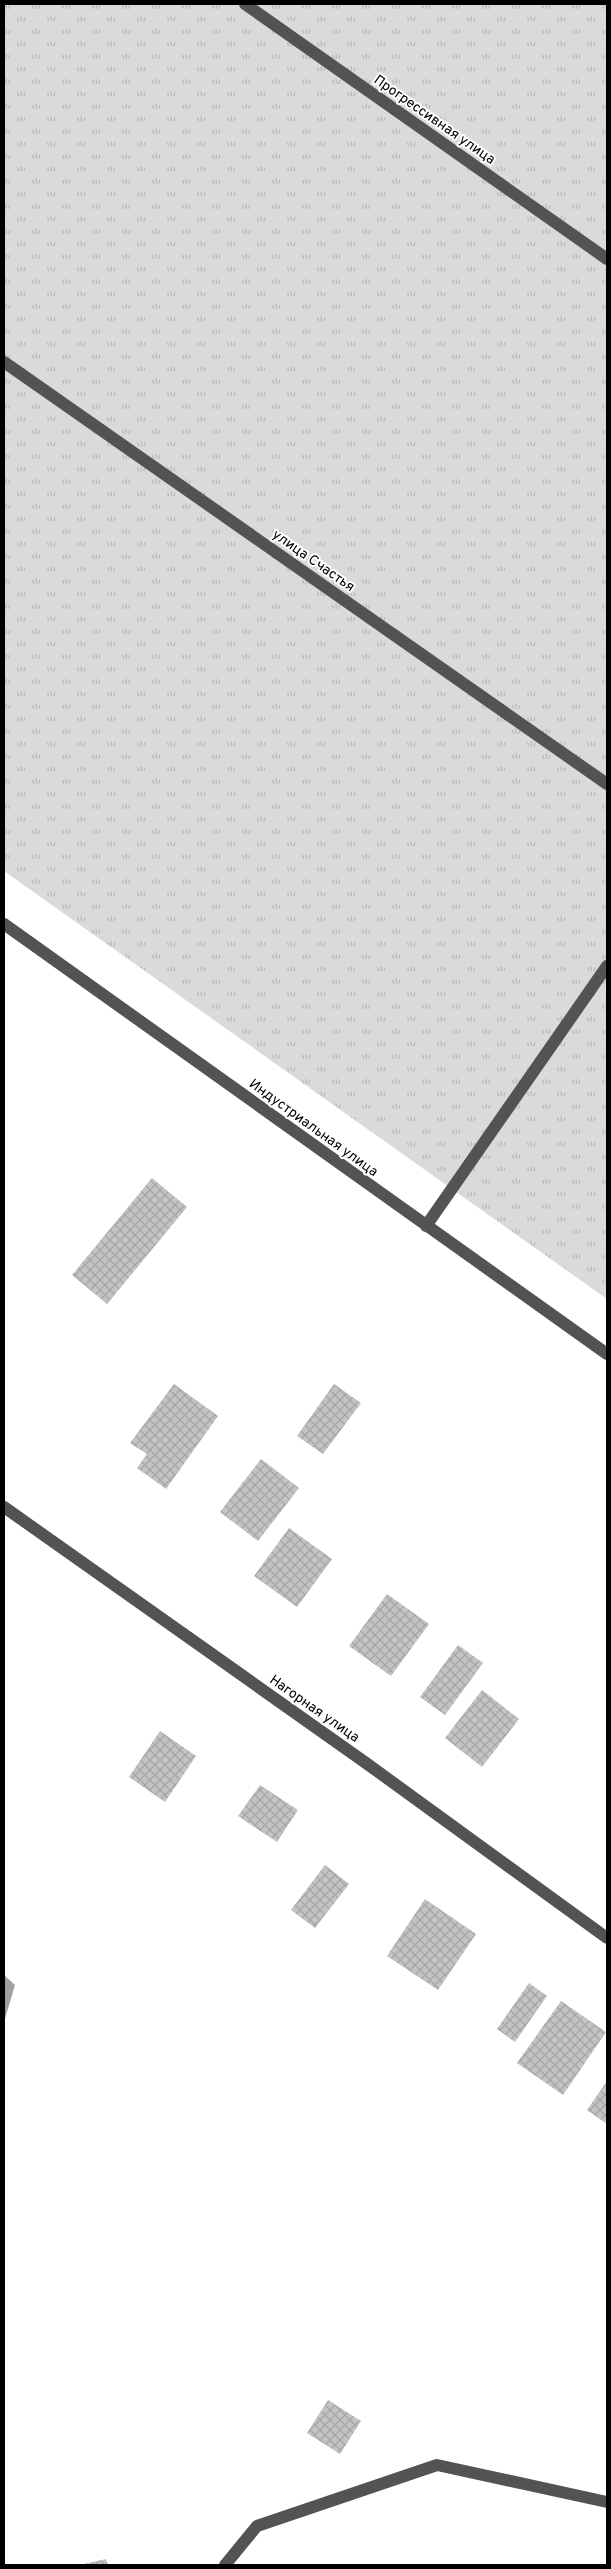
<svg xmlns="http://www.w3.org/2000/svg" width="611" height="2569" font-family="Overpass,sans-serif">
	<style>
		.grass { fill: url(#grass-tufts) }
		.water { fill: #a1a1a1 }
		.building { fill: url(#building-cross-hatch) }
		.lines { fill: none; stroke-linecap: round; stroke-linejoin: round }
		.minor { stroke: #535353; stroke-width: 12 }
		.labels { text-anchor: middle; stroke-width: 4; stroke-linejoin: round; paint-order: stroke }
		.street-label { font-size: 14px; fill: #000; stroke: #fff }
	</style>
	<defs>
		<pattern id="grass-tufts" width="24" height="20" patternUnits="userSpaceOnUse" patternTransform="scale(1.25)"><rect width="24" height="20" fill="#dadada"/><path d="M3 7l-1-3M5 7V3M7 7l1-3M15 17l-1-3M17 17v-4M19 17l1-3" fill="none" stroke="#b9b9b9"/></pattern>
		<pattern id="building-cross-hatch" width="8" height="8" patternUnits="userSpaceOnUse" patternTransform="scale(1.25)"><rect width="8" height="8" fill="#c3c3c3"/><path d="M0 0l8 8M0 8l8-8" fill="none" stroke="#a6a6a6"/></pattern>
	</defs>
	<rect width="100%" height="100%" fill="#fff"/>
	<path class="grass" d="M4,4H607V1299L4,871Z"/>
	<path class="water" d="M4,1975L15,1985L4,2022Z"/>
	<path class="building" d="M152,1178L187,1207L107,1304L72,1275Z
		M174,1384L218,1416L166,1489L137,1468L147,1454L130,1443Z
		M334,1384L361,1403L323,1454L297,1436Z
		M261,1459L299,1488L258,1541L220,1512Z
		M289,1528L332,1559L297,1607L254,1576Z
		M387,1594L429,1624L391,1676L349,1646Z
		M458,1645L483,1663L445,1715L420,1697Z
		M482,1690L519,1719L482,1767L445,1738Z
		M160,1731L196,1756L165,1802L129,1777Z
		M260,1785L298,1810L277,1842L238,1816Z
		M325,1865L349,1884L315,1928L291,1910Z
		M425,1899L476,1934L438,1990L387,1956Z
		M529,1983L547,1996L515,2042L497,2029Z
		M561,2001L606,2032L563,2095L517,2063Z
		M607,2081V2124L587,2110Z
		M328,2400L361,2421L340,2454L307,2433Z
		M106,2559L108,2565H84V2564Z"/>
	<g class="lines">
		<path class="minor" d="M245,4L607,259
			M4,362L607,784
			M4,924L607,1354
			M426,1226L607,966
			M4,1507L366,1763L607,1938
			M225,2565L257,2526L437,2465L607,2502"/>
	</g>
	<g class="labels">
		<g class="street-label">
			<text transform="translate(435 119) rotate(35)" y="5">Прогрессивная улица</text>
			<text transform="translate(314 560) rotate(35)" y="5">улица Счастья</text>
			<text transform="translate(314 1127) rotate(36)" y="5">Индустриальная улица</text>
			<text transform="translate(315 1708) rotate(35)" y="5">Нагорная улица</text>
		</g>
	</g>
	<rect width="611" height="2569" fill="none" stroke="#000000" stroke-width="10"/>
</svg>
